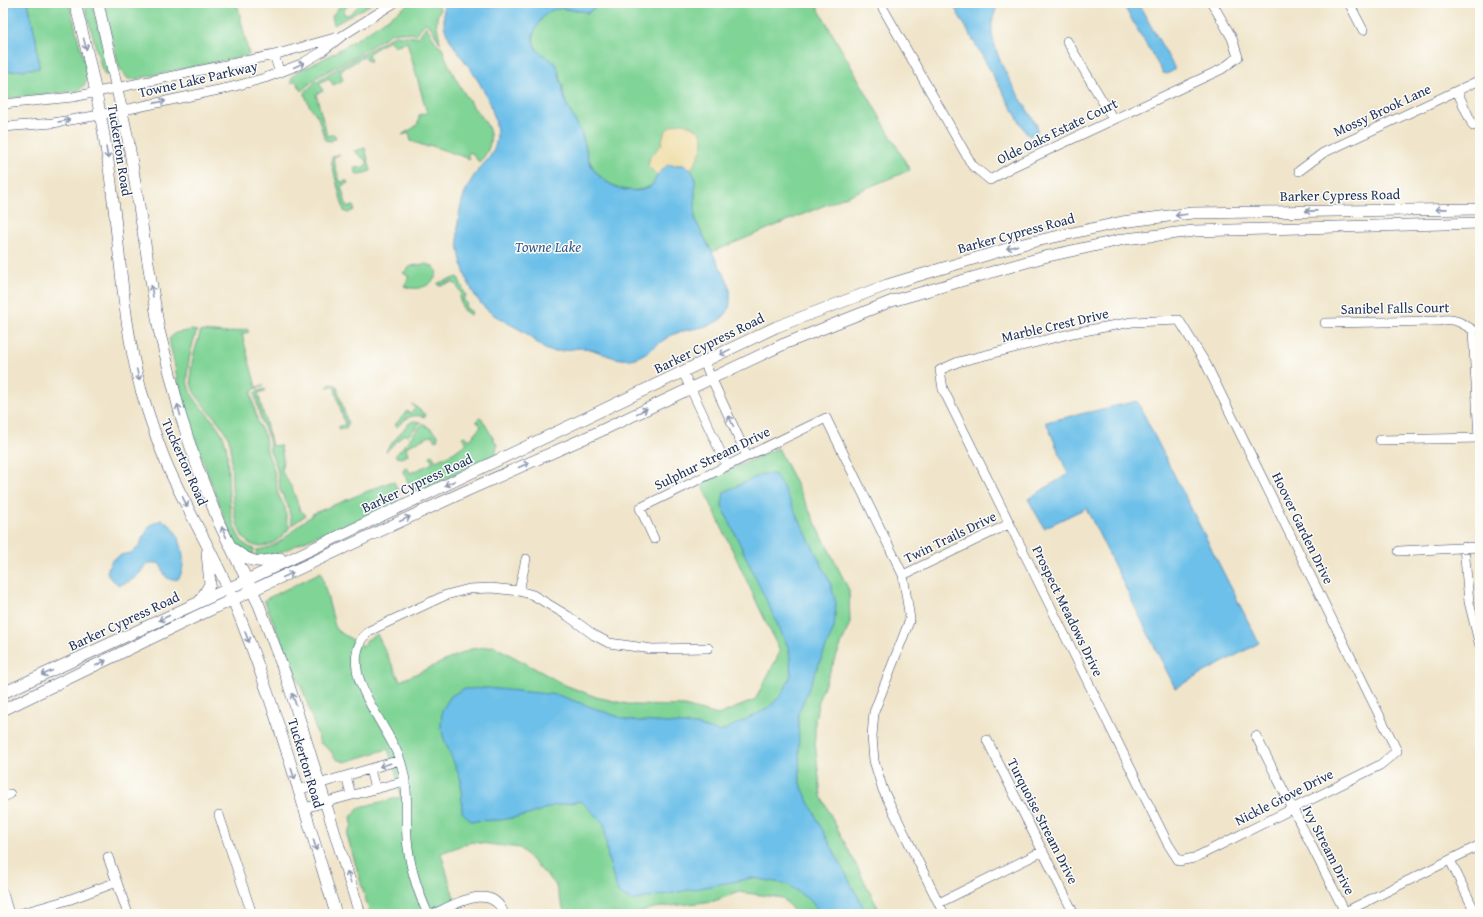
<svg xmlns="http://www.w3.org/2000/svg" width="1483" height="917" font-family="'Gentium Book Plus',serif">
	<style>
		.green { fill: #80d496; stroke: #4e827a }
		.sand { fill: #eeda9e; stroke: #84847e }
		.water { fill: #6dc0e9; stroke: #4478a4 }
		.lines { fill: none; stroke-linecap: round; stroke-linejoin: round }
		.minor-casing { stroke: #3b4a6e; stroke-width: 10 }
		.major-casing { stroke: #3b4a6e; stroke-width: 12 }
		.minor { stroke: #fff; stroke-width: 9 }
		.major { stroke: #fff; stroke-width: 11 }
		.oneway { stroke: #8d97ae }
		.labels { text-anchor: middle; stroke-width: 3; stroke-linejoin: round; paint-order: stroke }
		.street-label { font-size: 14px; fill: #1b2f5e; stroke: #fdfcf7 }
		.water-label { font-size: 15px; font-style: italic; fill: #345a88; stroke: #fdfcf7 }
	</style>
	<rect width="100%" height="100%" fill="#fdfcf7"/>
	<filter id="ink" filterUnits="userSpaceOnUse"><feTurbulence type="fractalNoise" baseFrequency=".025" numOctaves="2"/><feDisplacementMap in="SourceGraphic" scale="8" xChannelSelector="R" yChannelSelector="G"/><feConvolveMatrix kernelMatrix="1 2 1 2 8 2 1 2 1" color-interpolation-filters="sRGB"/></filter>
	<filter id="wash" filterUnits="userSpaceOnUse"><feTurbulence type="fractalNoise" baseFrequency=".012" numOctaves="4" result="noise"/><feDisplacementMap in="SourceGraphic" scale="16" xChannelSelector="R" yChannelSelector="G"/><feGaussianBlur stdDeviation="0.9" result="paint"/><feColorMatrix in="noise" values="0 0 0 0 0 0 0 0 0 0 0 0 0 0 0 0 0 1.4 0 .05"/><feComposite in="paint" operator="in"/></filter>
	<g filter="url(#wash)">
		<rect width="100%" height="100%" fill="#f0e5ca"/>
		<path class="green" d="M28,3H69L87,73C87,82 85,86 78,91L3,99V72L39,68L36,39Z
			M84,3H92L109,65V74L105,75L101,67Z
			M103,3H237L249,55L135,79H128L119,67Z
			M342,3H350L344,10V15L350,14L361,3H373L334,25L332,16Z
			M411,3H438L440,10C433,23 439,30 440,43L430,26L425,23L416,34L400,32L392,33L354,57L317,77L303,90H301L296,81L291,83C291,73 300,70 307,67C344,50 377,25 411,3Z
			M602,3H815L910,170L712,252L695,220L694,207L655,183C635,199 602,187 591,164C586,155 586,144 582,135C577,121 560,99 563,85L561,83L559,73L536,49C528,33 541,10 559,8C564,8 569,10 575,10C580,11 583,10 587,13Z
			M426,26L438,46L442,47C448,67 460,87 472,105C479,115 488,122 490,134C492,144 487,155 479,162L471,152L467,155L470,159L429,145L428,147L411,141L409,133L402,135C410,128 420,129 419,115L427,113L407,42L394,46L389,40L368,54L371,61H368L365,56L340,71L343,80L333,85L329,78L319,83L323,91L316,94L327,136L334,134L336,138L331,141L325,140L318,117L309,105L304,93L316,81L395,35L416,37L419,36Z
			M365,148L371,171L357,175L354,168L364,167L368,162L354,151Z
			M340,154L333,158L340,182L347,181L348,183L341,186L347,207L354,206V210L348,213L344,211L331,161L333,156Z
			M424,264C452,266 428,297 404,286L409,277L403,273L411,266Z
			M458,277L466,296L463,300L467,303L465,307L472,312L470,315L463,310L459,297L462,295L456,284H454L453,282L439,286L438,283Z
			M247,329L249,332L242,334L256,387L264,386L254,389L251,394L258,423L265,437L267,452L274,470L278,494L285,508L287,522L290,527C282,537 274,546 260,546C225,548 234,465 230,443C224,419 194,404 191,382C189,366 196,346 201,331L227,333Z
			M192,330L197,331C192,343 185,372 188,385C195,409 222,421 226,446C231,472 222,540 254,549L253,557L236,544L231,535L193,435L178,382L169,339L175,333Z
			M331,384L336,385L337,387L348,424L346,428L340,430L338,427L345,425L334,386L327,387Z
			M265,389V391L258,393L272,446L280,445L283,457L282,472L292,488L300,510L306,515L292,525L288,506L280,490L277,468L270,451L269,439L261,420L255,395V392Z
			M412,404L426,415L425,417C412,413 406,418 397,427L395,425L407,411L410,413L415,408Z
			M479,418L482,419L497,445L496,454L422,491L411,488L403,472L404,468L407,467L410,473L433,463L430,456L432,455L436,461L453,453L467,443L462,437L465,436L470,440L481,426L476,421Z
			M413,421L421,422L408,436L404,434L386,452L387,449L408,424Z
			M423,423L438,435L437,440L435,441L432,435L406,447L408,455L401,458L396,457V455Z
			M778,448L849,590L850,623L820,696L815,720V742L821,796L881,914H796L783,898L739,892L714,901L654,908L636,914H565L555,884L520,848L472,842L441,853L455,901L421,914H370L347,835L352,825L351,817L360,807L401,797L396,772L388,749L345,762L336,759L330,750L320,743L305,696L264,600L321,572L336,630L363,646L367,640L377,634L400,681L471,649L494,646L565,685L596,697L632,705L684,706L718,715L755,700L780,652L701,483Z
			M390,482H394L399,493L396,503L364,519L318,535L272,556L255,558L257,550C286,546 288,529 312,516V514Z"/>
		<path class="sand" d="M682,123C713,130 704,149 691,169L683,165H668L657,175L648,166L650,157L662,144C662,133 668,124 682,123Z"/>
		<path class="water" d="M3,3H28L36,39L39,68L3,72Z
			M443,3H468L493,7L507,3H602L587,13C582,10 578,11 572,10C555,6 545,11 537,26C534,32 531,38 534,44C537,55 550,56 556,65C560,71 558,80 563,85C560,99 577,121 582,135C586,145 586,156 591,165C600,183 628,197 648,188C656,184 654,178 658,174C661,171 664,168 667,165H683L691,169L695,177V220L729,284C731,294 732,310 723,317C710,330 688,327 672,335C656,343 642,362 622,359C608,358 595,348 582,348C571,348 557,354 547,350C540,347 534,339 527,334C509,322 489,317 476,297C455,264 450,214 472,179C483,161 497,157 497,133C496,111 482,86 470,68C462,57 453,47 447,34C442,24 445,14 443,3Z
			M952,3H999C996,9 993,16 992,23C989,55 1022,99 1037,126V132L1029,136L1026,133Z
			M1122,3H1138L1174,67V70L1167,74L1163,73Z
			M1137,401L1259,643L1175,688L1086,508L1044,528L1028,499L1068,474L1046,422Z
			M762,474H774L783,487L830,582L836,603L834,628L798,714L800,783L822,829L867,914H820L812,902L787,884L753,878L631,901L618,893L608,859L604,824L581,801L553,806L528,815L501,820L471,821L462,812L461,780L444,739L441,727L442,710L451,696L463,689L487,688L558,695L627,720L697,725L720,732L767,709L783,693L791,675L789,649L722,506L724,492Z
			M161,520C180,524 190,565 178,579C163,583 165,571 159,563H147C139,575 134,581 119,585L109,577L107,572L111,561L121,555L131,553L139,546L150,525Z"/>
	</g>
	<g filter="url(#ink)">
		<g class="lines">
			<g class="minor-casing">
				<path id="minor" d="M880,3L972,165L990,180L1012,167L1222,69L1238,57L1232,38L1212,3
					M1349,3L1363,30
					M1067,41L1113,119
					M274,55L280,73
					M1457,91L1473,126
					M3,104L73,97L274,55L338,37
					M3,127L53,123L100,115L228,88L265,78L301,64L320,53L342,36L394,3
					M1299,171L1323,153L1480,80
					M1179,320L1206,364L1397,751L1380,765L1194,858L1179,861L1168,844L943,389L940,370L958,362L1073,333L1132,322Z
					M1325,323L1439,321C1453,317 1462,323 1473,330L1479,438
					M704,362L747,456
					M683,372L727,466
					M1380,440L1480,438
					M654,539L640,508L826,418L903,575L910,619L874,712L872,736L874,761L883,790L944,914
					M1464,547L1469,602L1480,646
					M1399,551L1480,547
					M903,575L1009,524
					M519,591L526,559
					M1256,736L1345,912
					M987,740L1074,914
					M370,770L375,788
					M346,776L351,795
					M298,790L400,760
					M3,797L10,794
					M304,808L405,781
					M219,815L252,914
					M108,857L128,914
					M1450,860L1476,914
					M3,893L9,914
					M939,903L1043,851
					M19,914L68,900L117,882
					M428,914C417,890 409,864 407,838C405,810 410,789 400,760C389,726 343,681 360,643C361,638 366,635 369,631L446,595L469,589L491,588L519,591L533,595L568,616L594,635L609,643L652,649L708,648
					M433,914C454,905 492,881 504,914
					M1341,914L1480,845"/>
			</g>
			<g class="major-casing">
				<path id="major" d="M75,3C92,68 106,134 113,200C121,264 124,328 141,390C149,416 157,442 168,467C188,512 214,554 233,600C275,702 304,809 336,914
					M98,3L128,139L159,330L181,417L197,466L219,523L259,605L286,676L360,914
					M232,548C252,564 257,563 280,558
					M200,601L210,584L207,553
					M3,693L247,580L776,327L887,285L1023,244L1122,222L1192,213L1480,209
					M3,710L195,617L466,491L594,434L784,344L892,301L1044,257L1125,239L1194,231L1480,223"/>
			</g>
			<use href="#minor" class="minor"/>
			<use href="#major" class="major"/>
		</g>
		<defs><path id="oneway-shaft" d="M-6 0H5M1.5-3L5.5 0L1.5 3" fill="none" stroke-width="1.6" stroke-linecap="round" stroke-linejoin="round"/></defs>
		<g class="oneway">
			<use href="#oneway-shaft" transform="translate(85 44) rotate(76)"/>
			<use href="#oneway-shaft" transform="translate(299 65) rotate(-25)"/>
			<use href="#oneway-shaft" transform="translate(160 102) rotate(-11)"/>
			<use href="#oneway-shaft" transform="translate(64 121) rotate(-10)"/>
			<use href="#oneway-shaft" transform="translate(107 153) rotate(81)"/>
			<use href="#oneway-shaft" transform="translate(1441 209) rotate(179)"/>
			<use href="#oneway-shaft" transform="translate(1311 211) rotate(179)"/>
			<use href="#oneway-shaft" transform="translate(1181 215) rotate(173)"/>
			<use href="#oneway-shaft" transform="translate(1012 247) rotate(163)"/>
			<use href="#oneway-shaft" transform="translate(152 291) rotate(-99)"/>
			<use href="#oneway-shaft" transform="translate(725 352) rotate(154)"/>
			<use href="#oneway-shaft" transform="translate(138 375) rotate(78)"/>
			<use href="#oneway-shaft" transform="translate(179 410) rotate(-105)"/>
			<use href="#oneway-shaft" transform="translate(642 411) rotate(-26)"/>
			<use href="#oneway-shaft" transform="translate(731 421) rotate(-114)"/>
			<use href="#oneway-shaft" transform="translate(524 465) rotate(-24)"/>
			<use href="#oneway-shaft" transform="translate(450 483) rotate(155)"/>
			<use href="#oneway-shaft" transform="translate(185 502) rotate(64)"/>
			<use href="#oneway-shaft" transform="translate(405 519) rotate(-25)"/>
			<use href="#oneway-shaft" transform="translate(224 532) rotate(-114)"/>
			<use href="#oneway-shaft" transform="translate(288 575) rotate(-25)"/>
			<use href="#oneway-shaft" transform="translate(164 618) rotate(155)"/>
			<use href="#oneway-shaft" transform="translate(247 637) rotate(69)"/>
			<use href="#oneway-shaft" transform="translate(101 663) rotate(-26)"/>
			<use href="#oneway-shaft" transform="translate(47 673) rotate(155)"/>
			<use href="#oneway-shaft" transform="translate(294 699) rotate(-108)"/>
			<use href="#oneway-shaft" transform="translate(385 765) rotate(163)"/>
			<use href="#oneway-shaft" transform="translate(293 774) rotate(72)"/>
			<use href="#oneway-shaft" transform="translate(315 845) rotate(73)"/>
			<use href="#oneway-shaft" transform="translate(349 877) rotate(-107)"/>
		</g>
	</g>
	<g class="labels">
		<g class="street-label">
			<text transform="translate(198 79) rotate(-13)" y="5">Towne Lake Parkway</text>
			<text transform="translate(1382 110) rotate(-25)" y="5">Mossy Brook Lane</text>
			<text transform="translate(1057 131) rotate(-26)" y="5">Olde Oaks Estate Court</text>
			<text transform="translate(120 150) rotate(81)" y="5">Tuckerton Road</text>
			<text transform="translate(1340 195) rotate(-1)" y="5">Barker Cypress Road</text>
			<text transform="translate(1016 233) rotate(-15)" y="5">Barker Cypress Road</text>
			<text transform="translate(1395 308) rotate(-1)" y="5">Sanibel Falls Court</text>
			<text transform="translate(1055 325) rotate(-13)" y="5">Marble Crest Drive</text>
			<text transform="translate(709 343) rotate(-26)" y="5">Barker Cypress Road</text>
			<text transform="translate(712 458) rotate(-26)" y="5">Sulphur Stream Drive</text>
			<text transform="translate(185 462) rotate(66)" y="5">Tuckerton Road</text>
			<text transform="translate(417 483) rotate(-25)" y="5">Barker Cypress Road</text>
			<text transform="translate(1303 528) rotate(64)" y="5">Hoover Garden Drive</text>
			<text transform="translate(950 537) rotate(-26)" y="5">Twin Trails Drive</text>
			<text transform="translate(1068 611) rotate(64)" y="5">Prospect Meadows Drive</text>
			<text transform="translate(124 621) rotate(-25)" y="5">Barker Cypress Road</text>
			<text transform="translate(306 763) rotate(73)" y="5">Tuckerton Road</text>
			<text transform="translate(1284 797) rotate(-27)" y="5">Nickle Grove Drive</text>
			<text transform="translate(1043 821) rotate(63)" y="5">Turquoise Stream Drive</text>
			<text transform="translate(1329 850) rotate(63)" y="5">Ivy Stream Drive</text>
		</g>
		<g class="water-label">
			<text x="548" y="252">Towne Lake</text>
		</g>
	</g>
	<rect width="1483" height="917" fill="none" stroke="#fdfcf7" stroke-width="16"/>
</svg>
